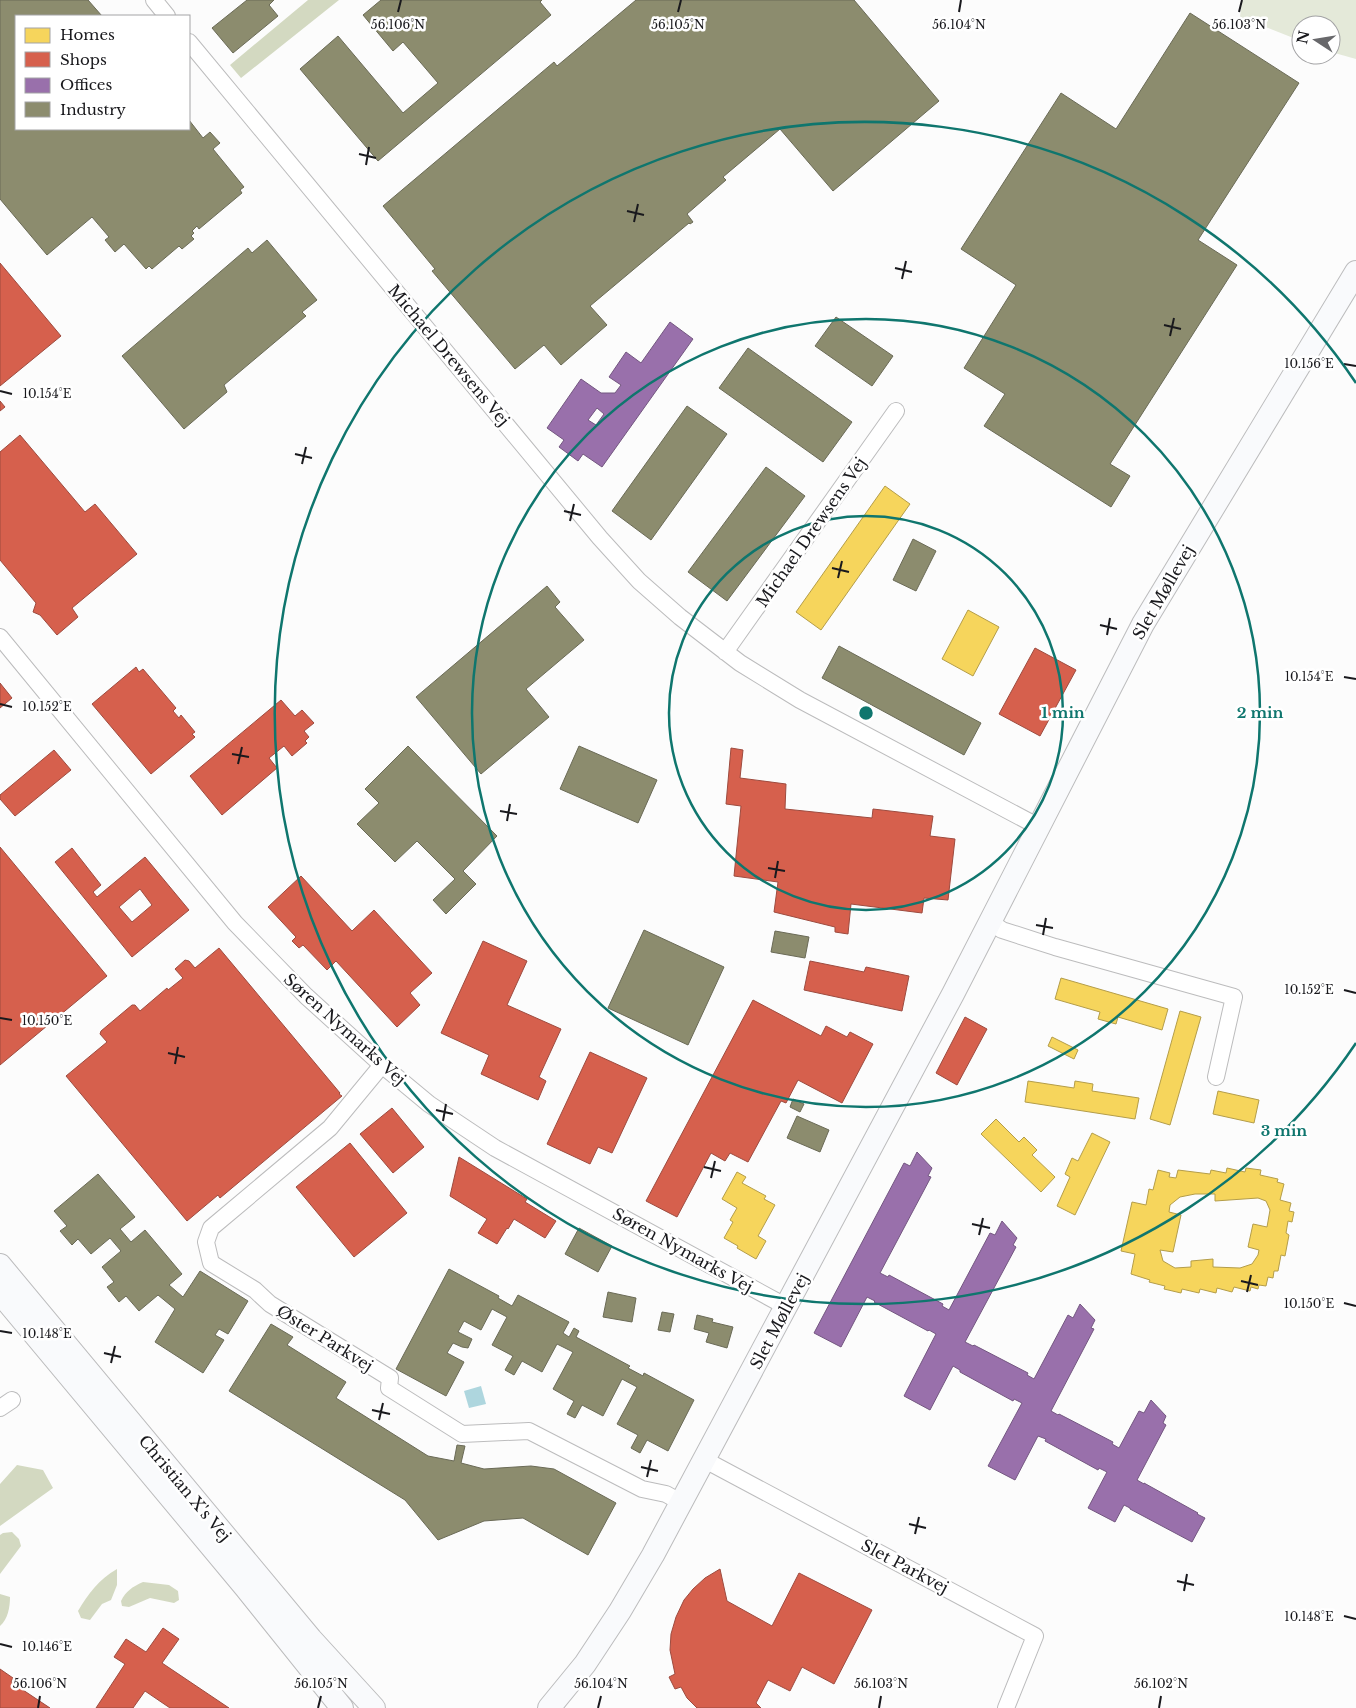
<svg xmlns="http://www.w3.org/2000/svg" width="1356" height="1708" font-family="'Libre Baskerville',serif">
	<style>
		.green { fill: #e4e9d9 }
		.forest { fill: #d3d9c1 }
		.water { fill: #aed6de }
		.homes { fill: #f6d55c; stroke: #b49d49; fill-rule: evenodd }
		.shops { fill: #d6604d; stroke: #9d4b3f; fill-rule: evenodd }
		.offices { fill: #9970ab; stroke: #735680; fill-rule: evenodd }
		.industry { fill: #8c8c6e; stroke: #6a6a56 }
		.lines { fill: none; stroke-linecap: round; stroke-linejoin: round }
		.street-casing { stroke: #bcbcbd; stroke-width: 18 }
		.secondary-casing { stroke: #bcbcbd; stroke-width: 24 }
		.street { stroke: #fff; stroke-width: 16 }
		.secondary { stroke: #f9fafc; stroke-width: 22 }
		.ticks { fill: none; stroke: #19191d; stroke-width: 2 }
		.ring { fill: none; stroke: #0f766e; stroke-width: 2.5 }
		.labels { text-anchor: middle; stroke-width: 5; stroke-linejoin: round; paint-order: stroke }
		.street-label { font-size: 16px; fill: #19191d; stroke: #fff }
		.ticks-label { font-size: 12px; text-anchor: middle; fill: #19191d; stroke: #fff; stroke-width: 5; stroke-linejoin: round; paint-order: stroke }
		.centre { fill: #0f766e; stroke: #fff; stroke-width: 2.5 }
		.ring-label { font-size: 15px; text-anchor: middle; font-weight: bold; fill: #0f766e; stroke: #fff; stroke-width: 5; stroke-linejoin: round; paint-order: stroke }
	</style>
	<rect width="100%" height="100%" fill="#fcfcfc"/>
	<path class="green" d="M1242,0H1356V59L1331,52V25H1301V41L1240,17Z"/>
	<path class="forest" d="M308,0H339L241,78L230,65Z
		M17,1465L43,1470L53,1488L0,1526V1484Z
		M12,1532L19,1539L21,1546L0,1574V1535L3,1533Z
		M117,1569V1585L111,1600L102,1604L90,1620L81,1618L78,1611C88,1594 99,1579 117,1569Z
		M143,1582L169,1585L178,1591L179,1600L174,1603L150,1598L129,1607L122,1606L121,1601C126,1591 132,1587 143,1582Z
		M0,1594L10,1597C10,1607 8,1619 0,1626Z"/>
	<path class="water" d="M481,1386L486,1404L469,1408L464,1391Z"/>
	<path class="homes" d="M885,486L910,504L821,630L796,612Z
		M968,610L999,627L973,676L942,659Z
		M1061,978L1168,1009L1162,1030L1118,1017L1116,1024L1098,1019L1100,1012L1055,999Z
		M1180,1011L1201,1017L1170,1125L1150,1119Z
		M1052,1037L1078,1050L1074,1059L1048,1046Z
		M1028,1081L1074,1088L1075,1081L1093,1084L1092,1091L1139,1098L1135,1119L1025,1102Z
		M1218,1091L1259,1100L1254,1123L1213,1114Z
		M996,1119L1019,1142L1024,1137L1037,1150L1032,1155L1055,1177L1041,1192L981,1134Z
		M1092,1133L1110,1142L1075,1215L1057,1206L1070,1177L1065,1174L1072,1158L1078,1161Z
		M1227,1168L1245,1172L1246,1168L1261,1170L1260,1175L1278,1179L1277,1182L1284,1184L1280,1200L1291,1203L1289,1211L1294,1212L1292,1222L1288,1221L1286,1233L1289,1235L1285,1256L1281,1255L1278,1271H1274L1273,1278L1268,1277L1266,1286L1259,1285L1258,1289L1251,1287L1250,1291L1234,1287L1232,1292L1217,1288L1216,1293L1200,1289L1199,1293L1182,1289L1181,1293L1164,1289L1165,1286L1149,1282L1150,1280L1131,1274L1135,1254L1121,1251L1132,1202L1146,1205L1149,1189L1153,1190L1158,1170L1170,1173L1169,1177L1176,1178L1178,1170L1210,1174L1211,1170L1226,1173ZM1195,1194H1215V1201L1258,1198L1266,1201L1270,1210L1267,1227L1253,1224L1248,1247L1259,1250L1258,1255L1252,1264L1240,1268L1213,1267V1259L1191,1261V1267L1175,1268L1163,1261L1160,1250L1173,1252L1181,1215L1169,1212L1170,1205L1180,1197Z
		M737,1172L746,1177L742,1183L766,1196L764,1199L775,1205L758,1236L766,1241L756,1259L737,1248L738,1246L724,1238L733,1222L730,1220L737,1208L722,1199Z"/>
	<path class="shops" d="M0,263L61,336L0,386Z
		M0,401L5,407L0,411Z
		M20,435L85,512L95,504L137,554L72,608L78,617L57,635L40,615L33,612L36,603L0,560V452Z
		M1035,648L1076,670L1040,736L999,714Z
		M136,667L139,672L143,669L176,708L173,711L179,718L181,715L195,732L192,734L195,737L151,774L92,704Z
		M0,683L12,698L0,708Z
		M281,700L295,716L302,710L314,723L304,731L309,737L305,741L307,743L292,756L284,746L269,758L277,768L222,815L190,776Z
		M731,748L743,750L740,778L786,784L785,809L872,818L873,809L933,816L930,836L955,839L948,900L924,898L922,913L851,904L848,934L835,932V927L774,912L778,882L734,876L741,806L726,804Z
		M54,750L71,770L15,816L0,799V795Z
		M0,847L107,976L0,1065Z
		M72,848L101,885L93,892L97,897L145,857L189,910L132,957L55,862ZM140,889L152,905L132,922L119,907Z
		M301,876L352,931L374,910L432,973L410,993L420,1005L397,1027L336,961L327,970L303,945L299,948L292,941L296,937L268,907Z
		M483,941L527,961L507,1005L561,1029L539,1077L546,1081L538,1100L481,1074L489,1055L441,1033Z
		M219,948L340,1093L339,1094L342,1096L220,1198L218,1195L187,1221L66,1076L107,1042L100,1034L101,1031L132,1005H135L140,1011L167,988L168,990L183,978L175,969L185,960L189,961L195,968Z
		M810,961L864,972L866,967L909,976L902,1011L804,990Z
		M753,1000L821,1036L826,1026L847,1037L850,1032L873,1044L842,1103L798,1080L786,1103L781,1101L748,1162L730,1153L725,1161L711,1153L677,1217L646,1201Z
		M965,1017L987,1029L957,1085L936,1073Z
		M590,1052L647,1078L612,1153L598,1147L590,1164L547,1144Z
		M392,1108L424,1147L393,1173L360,1134Z
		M350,1143L407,1213L354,1257L296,1187Z
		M459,1157L527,1199L525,1202L556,1221L545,1238L514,1219L508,1229L507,1228L497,1244L478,1233L487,1219L450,1196Z
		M720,1569L727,1601L772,1626L799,1573L872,1610L834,1684L802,1667L790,1691L768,1680L756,1703L761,1708H697L687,1698L681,1687L675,1689L669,1677L675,1674L670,1650L671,1634L676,1617L684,1600L693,1589L705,1578Z
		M163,1628L179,1639L162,1663L229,1708H170L145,1691L133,1708H96L125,1664L114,1657L126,1639L146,1652Z
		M0,1669L13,1678L11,1682L50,1708H0Z"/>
	<path class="offices" d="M670,322L693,339L602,467L583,454L578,461L559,447L564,440L547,428L581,379L601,393H615L621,385L609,377L626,352L641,363ZM597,408L604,414L596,425L588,420Z
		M917,1152L932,1168L928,1176L931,1177L880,1273L888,1277L889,1275L943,1304L942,1306L949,1310L990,1233L995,1235L1002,1221L1017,1238L1013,1245L1016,1247L965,1342L973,1346L974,1345L1028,1373L1027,1375L1034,1379L1068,1315L1073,1318L1080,1304L1095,1320L1091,1328L1094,1329L1051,1411L1058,1415L1059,1414L1113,1442L1112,1444L1119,1448L1139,1411L1144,1413L1151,1400L1166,1416L1163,1423L1166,1425L1137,1480L1144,1484V1483L1198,1513L1197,1514L1205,1518L1192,1542L1130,1509V1508L1124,1505L1115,1522L1088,1508L1107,1472L1099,1468L1098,1470L1045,1441L1046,1439L1038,1436L1015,1480L988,1466L1022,1403L1014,1399L1013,1401L960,1372V1370L953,1366L930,1410L904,1396L936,1334L929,1330L928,1331L874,1302L875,1301L867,1297L841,1347L814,1333L904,1163L910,1166Z"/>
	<path class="industry" d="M0,0H88L102,16H16V129H189V120L203,138L210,132L220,143L213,149L244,187L240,190L242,193L199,229L197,226L192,231L194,233L191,236L194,239L182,249L179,246L152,269L149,266L146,269L124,244L115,252L105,240L109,237L92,217L47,255L0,199Z
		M247,0H274L269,5L278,16L233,53L212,28Z
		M381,0H542L540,2L551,15L378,161L300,69L338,36L403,113L438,83L403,42L393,51L363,15Z
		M636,0H854L939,101L833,191L780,129L723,177L726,180L687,214L693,222L690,224L689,223L590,306L607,325L561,365L544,345L515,369L432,271L435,269L383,206L554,62L557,66Z
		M1190,13L1299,83L1198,240L1237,265L1110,464L1130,476L1111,507L984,426L1005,394L964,368L1016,285L961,249L1061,93L1116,129Z
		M267,240L317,300L302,312L306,316L224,385L227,392L184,429L122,356L248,248L252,253Z
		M836,317L893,356L872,386L815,346Z
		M748,348L852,422L823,462L719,388Z
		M687,406L727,434L651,540L612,511Z
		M766,467L805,496L727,601L688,572Z
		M913,539L936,551L916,591L893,580Z
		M547,586L560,602L555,607L584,640L526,689L549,717L481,774L416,697Z
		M839,646L981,723L964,755L822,678Z
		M408,746L497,836L463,871L476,884L446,914L433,900L455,879L417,841L395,862L357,824L379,803L365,789Z
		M579,746L657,780L638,823L560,789Z
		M644,930L724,967L688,1045L608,1008Z
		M775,931L809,937L805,958L771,952Z
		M793,1099L804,1104L800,1112L790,1107Z
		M797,1116L829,1130L820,1152L787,1138Z
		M98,1174L135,1217L120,1229L131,1242L145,1230L182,1274L169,1285L183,1297L200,1271L248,1301L228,1334L219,1329L215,1335L224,1340L203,1373L155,1342L175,1309L158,1295L139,1311L126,1296L119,1302L107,1287L114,1282L102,1267L121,1251L110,1238L91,1254L78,1239L72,1245L60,1231L67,1226L54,1211Z
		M579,1228L612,1246L598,1272L565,1254Z
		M449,1269L499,1296L498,1298L512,1306L518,1295L569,1322L563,1333L569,1337L574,1328L579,1331L576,1337L630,1366L628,1368L643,1376L644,1373L694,1400L668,1451L647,1440L640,1453L631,1448L638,1435L617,1424L637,1387L622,1379L603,1416L582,1405L575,1418L567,1414L574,1401L553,1389L573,1352L557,1344L542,1372L522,1361L514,1375L505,1370L513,1356L492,1345L507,1317L492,1309L481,1330L464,1321L458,1332L472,1339L468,1348L462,1347L453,1343L447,1353L464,1362L446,1396L396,1369Z
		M608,1292L636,1298L632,1322L603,1317Z
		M662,1312L674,1314L670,1332L658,1330Z
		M697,1315L713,1319L712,1322L733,1327L727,1348L706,1342L709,1333L694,1329Z
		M271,1324L293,1337L287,1345L346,1382L336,1398L428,1456L454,1461L457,1445L465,1446L461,1463L484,1469L531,1466L554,1469L616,1503L588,1555L523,1518L484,1521L438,1540L405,1500L229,1391Z"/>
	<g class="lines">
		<g class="street-casing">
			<path id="street" d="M154,0L167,16
				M189,42L600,538L639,581L680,617L740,663L800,700L1039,827
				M0,637L235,923L306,996L382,1065L429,1104L495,1148L787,1307
				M725,652L896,411
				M990,922L1002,930L1055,947L1234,997L1216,1077
				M382,1065L330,1128L211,1228L206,1242L211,1263L255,1290L270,1304L390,1378L389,1388L462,1434L529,1431L642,1489L666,1494L682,1503
				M0,1408L12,1400
				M705,1460L1035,1636L1006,1708"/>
		</g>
		<g class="secondary-casing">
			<path id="secondary" d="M0,1265L311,1639L374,1708
				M0,1293L245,1587L342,1708
				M549,1708L585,1664L620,1611L653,1555L953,994L1143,624L1356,272"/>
		</g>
		<use href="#street" class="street"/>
		<use href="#secondary" class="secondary"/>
	</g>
	<path class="ticks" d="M398,12L401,0M678,12L681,0M959,12L961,0M1239,12L1242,0M359,154L376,158M366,165L369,147M627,211L644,215M634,222L638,204M895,268L912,272M902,279L906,261M1164,325L1181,329M1170,336L1174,318M1344,364L1356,366M0,391L12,394M295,454L312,458M302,464L306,447M564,511L581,515M570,521L574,504M832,568L849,572M838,578L842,561M1100,625L1117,629M1107,635L1110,618M1344,677L1356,679M0,704L12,707M232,754L249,757M238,764L242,747M500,811L517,814M507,821L510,804M768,868L785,871M775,878L778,861M1036,925L1053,928M1043,935L1046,918M1344,990L1356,993M0,1018L12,1020M168,1053L185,1057M175,1064L178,1047M436,1110L453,1114M443,1121L446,1104M704,1167L721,1171M711,1178L715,1161M972,1224L990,1228M979,1235L983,1218M1241,1281L1258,1285M1247,1292L1251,1275M1344,1303L1356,1306M0,1331L12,1333M104,1353L121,1357M111,1363L115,1346M372,1410L390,1414M379,1420L383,1403M641,1467L658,1471M647,1477L651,1460M909,1524L926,1528M915,1534L919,1517M1177,1581L1194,1585M1184,1591L1187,1574M1344,1616L1356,1619M0,1644L12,1647M38,1708L40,1696M318,1708L321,1696M598,1708L601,1696M879,1708L881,1696M1159,1708L1161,1696"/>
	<g class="ring">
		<circle cx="866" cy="713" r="197"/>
		<circle cx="866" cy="713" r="394"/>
		<path d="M1356 1043A591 591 0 1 1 1356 383"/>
	</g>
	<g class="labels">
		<g class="street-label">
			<text transform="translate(449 355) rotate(50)" y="6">Michael Drewsens Vej</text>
			<text transform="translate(811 532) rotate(-55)" y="6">Michael Drewsens Vej</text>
			<text transform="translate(1163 592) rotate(-60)" y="6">Slet Møllevej</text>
			<text transform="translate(345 1029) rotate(42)" y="6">Søren Nymarks Vej</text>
			<text transform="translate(683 1250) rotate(29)" y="6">Søren Nymarks Vej</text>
			<text transform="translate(779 1321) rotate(-62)" y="6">Slet Møllevej</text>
			<text transform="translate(325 1338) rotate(32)" y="6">Øster Parkvej</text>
			<text transform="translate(185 1488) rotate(50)" y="6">Christian X's Vej</text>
			<text transform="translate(905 1566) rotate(28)" y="6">Slet Parkvej</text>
		</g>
	</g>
	<g class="ticks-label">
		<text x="398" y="29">56.106°N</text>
		<text x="678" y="29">56.105°N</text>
		<text x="959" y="29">56.104°N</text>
		<text x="1239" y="29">56.103°N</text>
		<text x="1309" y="368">10.156°E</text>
		<text x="47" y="398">10.154°E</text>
		<text x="1309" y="681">10.154°E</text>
		<text x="47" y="711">10.152°E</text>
		<text x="1309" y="994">10.152°E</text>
		<text x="47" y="1025">10.150°E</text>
		<text x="1309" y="1308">10.150°E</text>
		<text x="47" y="1338">10.148°E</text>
		<text x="1309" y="1621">10.148°E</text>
		<text x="47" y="1651">10.146°E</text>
		<text x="40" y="1688">56.106°N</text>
		<text x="321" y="1688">56.105°N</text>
		<text x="601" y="1688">56.104°N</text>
		<text x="881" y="1688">56.103°N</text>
		<text x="1161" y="1688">56.102°N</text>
	</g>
	<circle cx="866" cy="713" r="8" class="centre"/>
	<g class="ring-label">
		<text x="1063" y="718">1 min</text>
		<text x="1260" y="718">2 min</text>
		<text x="1284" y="1136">3 min</text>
	</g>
	<rect x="15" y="15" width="175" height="115" fill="#ffffff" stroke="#a3a3a5"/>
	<rect x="25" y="28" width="25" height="15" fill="#f6d55c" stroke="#a3a3a5"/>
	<text x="60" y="40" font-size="15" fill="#19191d">Homes</text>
	<rect x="25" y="52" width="25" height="15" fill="#d6604d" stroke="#a3a3a5"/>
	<text x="60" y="65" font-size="15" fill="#19191d">Shops</text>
	<rect x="25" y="78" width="25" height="15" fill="#9970ab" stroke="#a3a3a5"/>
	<text x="60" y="90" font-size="15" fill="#19191d">Offices</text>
	<rect x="25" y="102" width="25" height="15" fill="#8c8c6e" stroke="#a3a3a5"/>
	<text x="60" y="115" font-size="15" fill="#19191d">Industry</text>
	<g transform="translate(1316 40) rotate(282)"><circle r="24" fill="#ffffff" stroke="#a3a3a5"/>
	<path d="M0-4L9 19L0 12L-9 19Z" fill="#68686b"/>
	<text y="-8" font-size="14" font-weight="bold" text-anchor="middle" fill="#19191d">N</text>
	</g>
</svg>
